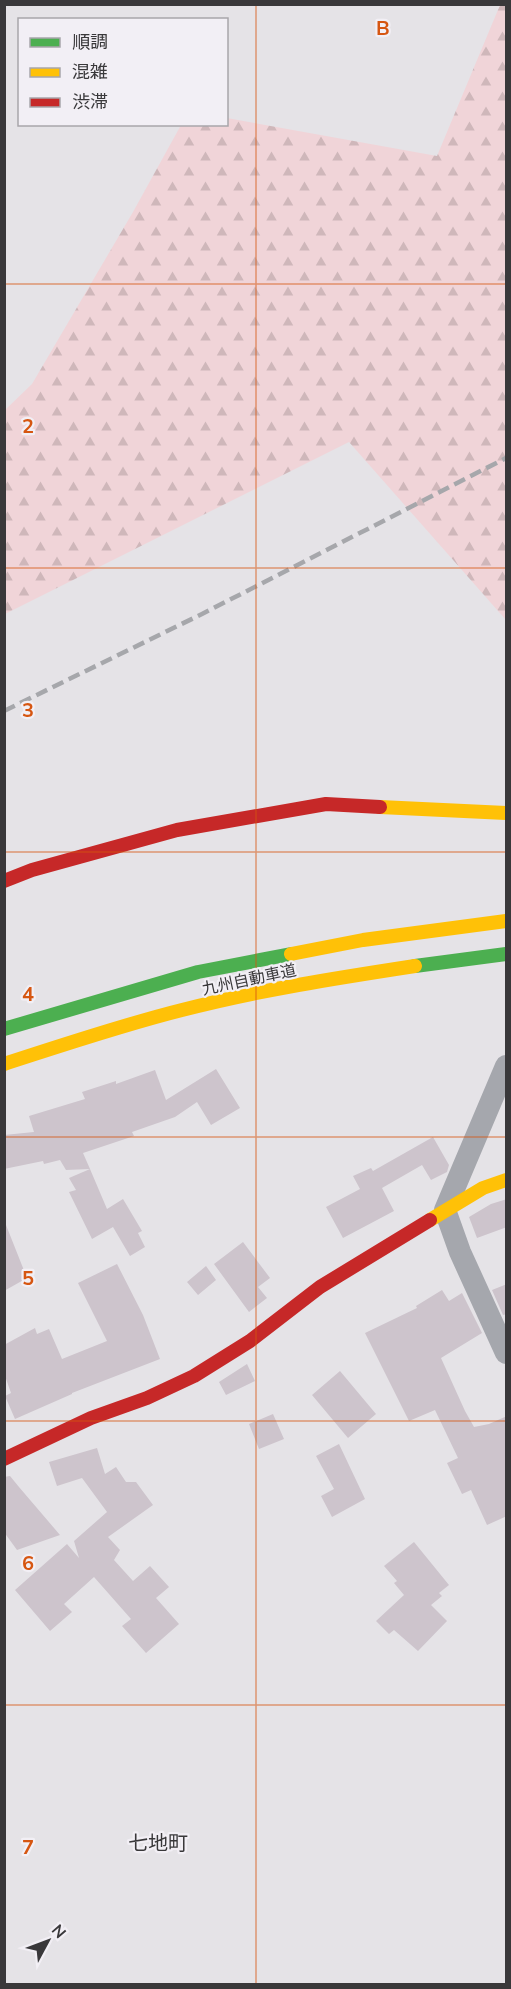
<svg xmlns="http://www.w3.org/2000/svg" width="511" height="1989" font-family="'Nunito Sans','Noto Sans JP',sans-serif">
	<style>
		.forest { fill: url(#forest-firs) }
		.building { fill: #cdc4cc }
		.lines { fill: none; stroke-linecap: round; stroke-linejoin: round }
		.street { stroke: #a5a7ad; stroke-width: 22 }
		.fast { stroke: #4caf50; stroke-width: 14 }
		.slow { stroke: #ffc107; stroke-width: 14 }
		.jam { stroke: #c62828; stroke-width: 14 }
		.rail { stroke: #a6a7ab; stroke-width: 4.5; stroke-dasharray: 12 6; stroke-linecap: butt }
		.grid { fill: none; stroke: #d65611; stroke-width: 1.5; stroke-opacity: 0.55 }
		.labels { text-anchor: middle; stroke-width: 4.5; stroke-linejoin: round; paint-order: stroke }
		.street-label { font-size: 16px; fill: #39383a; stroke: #f2eff5 }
		.quarter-label { font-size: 20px; fill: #39383a; stroke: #f2eff5 }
		.grid-label { font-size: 20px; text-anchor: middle; font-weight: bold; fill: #d65611; stroke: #f2eff5; stroke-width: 4.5; stroke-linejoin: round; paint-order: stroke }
	</style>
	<defs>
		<pattern id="forest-firs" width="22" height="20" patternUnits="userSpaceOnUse" patternTransform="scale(1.5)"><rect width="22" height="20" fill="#f0d4d8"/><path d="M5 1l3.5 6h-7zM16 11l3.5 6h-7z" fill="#cfb7ba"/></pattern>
	</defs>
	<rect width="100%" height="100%" fill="#e5e3e7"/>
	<path class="forest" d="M500,5H506V620L349,442L5,614V410L32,384L133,212L181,125L226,124L227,118L437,156Z"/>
	<path class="building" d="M216,1069L240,1108L211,1125L197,1102L175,1117L132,1132L134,1136L83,1153L90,1169L66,1170L60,1160L44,1164L43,1161L4,1169V1135L34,1132L29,1116L85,1099L82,1092L116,1081V1084L155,1070L166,1100Z
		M433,1137L449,1165L447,1172L431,1180L422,1165L382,1188L394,1211L343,1238L326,1207L360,1189L353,1176L371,1168L373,1171Z
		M90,1169L107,1209L123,1199L142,1231L138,1233L145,1247L130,1256L113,1227L92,1239L69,1192L76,1190L69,1178Z
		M507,1199V1227L477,1238L469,1217L491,1204Z
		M4,1225H6L27,1278L4,1291Z
		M243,1242L270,1278L258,1287L267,1298L249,1312L214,1264Z
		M117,1264L143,1315L160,1359L72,1393V1394L15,1419L5,1396L11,1393L4,1373V1345L35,1328L37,1334L49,1329L62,1359L107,1341L78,1283Z
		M206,1266L216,1280L198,1295L187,1282Z
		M507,1284V1314L503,1315L492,1290Z
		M442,1290L449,1301L462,1293L482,1333L441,1358L465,1411L474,1427L489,1424L507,1416V1516L487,1525L471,1490L462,1494L447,1463L458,1458L435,1410L409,1421L365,1333L417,1308L416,1306Z
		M247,1364L255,1381L226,1395L219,1382Z
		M340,1371L376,1414L348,1438L312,1395Z
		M273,1414L284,1439L259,1449L249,1424Z
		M339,1444L365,1499L332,1517L321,1496L334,1489L316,1456Z
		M97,1448L105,1474L116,1467L126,1482H136L153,1505L108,1537L120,1550L114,1560L133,1581L150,1566L169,1587L156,1598L179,1624L146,1653L122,1626L131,1619L94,1577L64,1604L72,1612L50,1631L15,1590L67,1544L79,1558L74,1541L107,1512L82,1478L57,1486L49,1462Z
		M10,1476L19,1487L60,1535L17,1550L4,1532V1477Z
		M414,1542L449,1585L439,1593L442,1596L431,1605L447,1621L418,1651L394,1630L389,1634L376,1621L404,1595L394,1583L397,1581L384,1566Z"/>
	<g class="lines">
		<path class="street" d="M506,1066L445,1210L460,1252L506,1353"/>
		<path class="fast" d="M415,966L506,954
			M4,1029L198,972L291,954"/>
		<path class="slow" d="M380,807L506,813
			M291,954L363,940L506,921
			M4,1064C63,1045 122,1025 182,1010C259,990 337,978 415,966
			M430,1220L483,1188L506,1180"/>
		<path class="jam" d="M4,881L32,870L177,830L326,804L380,807
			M4,1459L91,1418L147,1398L194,1376L250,1341L320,1287L430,1220"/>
		<path class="rail" d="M4,711L202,614L506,458"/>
	</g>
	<path class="grid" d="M256,4V1984M4,284H506M4,568H506M4,852H506M4,1137H506M4,1421H506M4,1705H506"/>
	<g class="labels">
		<g class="street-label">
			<text transform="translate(249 979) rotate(-12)" y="6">九州自動車道</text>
		</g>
		<g class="quarter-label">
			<text x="158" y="1850">七地町</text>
		</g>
	</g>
	<g class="grid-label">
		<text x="383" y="35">B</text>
		<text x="28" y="433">2</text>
		<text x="28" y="717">3</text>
		<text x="28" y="1001">4</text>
		<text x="28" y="1285">5</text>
		<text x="28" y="1570">6</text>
		<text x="28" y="1854">7</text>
	</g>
	<rect width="511" height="1989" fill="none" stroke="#39383a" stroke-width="12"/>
	<rect x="18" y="18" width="210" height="108" fill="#f2eff5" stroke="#a8a6aa" stroke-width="1.5"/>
	<rect x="30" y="38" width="30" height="9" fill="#4caf50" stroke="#a8a6aa" stroke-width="1.5"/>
	<text x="72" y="48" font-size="18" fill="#39383a">順調</text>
	<rect x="30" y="68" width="30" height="9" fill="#ffc107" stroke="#a8a6aa" stroke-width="1.5"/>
	<text x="72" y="78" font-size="18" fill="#39383a">混雑</text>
	<rect x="30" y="98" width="30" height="9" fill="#c62828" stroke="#a8a6aa" stroke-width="1.5"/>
	<text x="72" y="108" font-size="18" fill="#39383a">渋滞</text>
	<g transform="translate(48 1941) rotate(49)" stroke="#f2eff5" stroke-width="4.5" paint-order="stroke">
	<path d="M0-4.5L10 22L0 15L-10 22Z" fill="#39383a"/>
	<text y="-9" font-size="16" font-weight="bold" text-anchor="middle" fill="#39383a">N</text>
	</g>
</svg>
